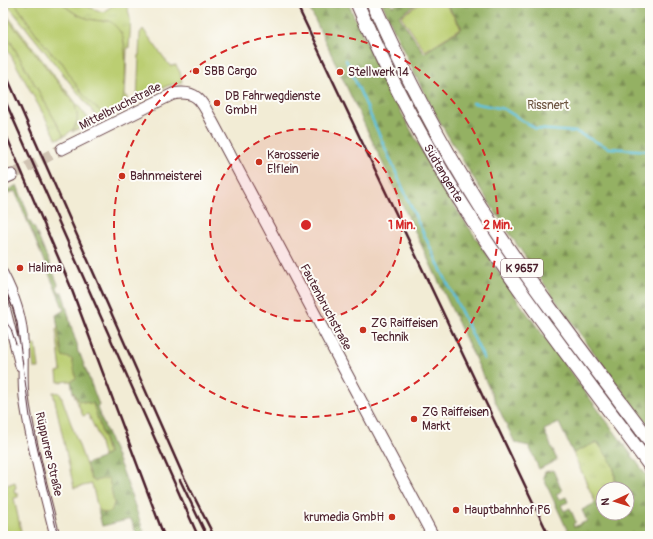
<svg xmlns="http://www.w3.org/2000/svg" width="653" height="539" font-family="Pangolin,sans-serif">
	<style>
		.grass { fill: url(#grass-tufts); stroke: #82764e }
		.forest { fill: url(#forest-firs); stroke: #6f6848 }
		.garden { fill: #bbce72; stroke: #82764e }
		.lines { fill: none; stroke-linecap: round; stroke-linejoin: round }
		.stream { stroke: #5fc2de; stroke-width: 2.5 }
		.secondary-tunnel { stroke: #d0c3b3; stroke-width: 11; stroke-dasharray: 11 5.5; stroke-linecap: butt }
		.tertiary-casing { stroke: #633e44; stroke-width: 11 }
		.secondary-casing { stroke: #633e44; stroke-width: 13 }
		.trunk-casing { stroke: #633e44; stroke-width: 15 }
		.tertiary { stroke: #fff; stroke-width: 9 }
		.secondary { stroke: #fff; stroke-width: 11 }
		.trunk { stroke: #fff; stroke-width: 13 }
		.tram { stroke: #4a1f2b; stroke-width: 1 }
		.rail { stroke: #4a1f2b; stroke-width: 2.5 }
		.ring { fill: none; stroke: #d62828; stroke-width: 2; stroke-dasharray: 7 5 }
		.poi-dot { fill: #c8321e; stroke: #fdfcf7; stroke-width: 1.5 }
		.labels { text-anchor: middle; stroke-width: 4; stroke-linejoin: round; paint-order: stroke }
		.shield { fill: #fdfcf7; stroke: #806168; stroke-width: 1 }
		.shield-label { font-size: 11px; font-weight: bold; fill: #4a1f2b }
		.poi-label { font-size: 12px; fill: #4a1f2b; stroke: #fdfcf7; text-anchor: start }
		.park-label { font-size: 12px; fill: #6c5440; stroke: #fdfcf7 }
		.street-label { font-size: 12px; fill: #4a1f2b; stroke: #fdfcf7 }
		.centre { fill: #d62828; stroke: #fdfcf7; stroke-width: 2 }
		.ring-label { font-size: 12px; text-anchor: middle; font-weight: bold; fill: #d62828; stroke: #fdfcf7; stroke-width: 4; stroke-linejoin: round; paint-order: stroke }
	</style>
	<defs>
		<pattern id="grass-tufts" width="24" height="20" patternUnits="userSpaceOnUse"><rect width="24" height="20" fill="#bbce72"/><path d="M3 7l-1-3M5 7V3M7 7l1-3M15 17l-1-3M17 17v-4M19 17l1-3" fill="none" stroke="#a2b063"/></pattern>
		<pattern id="forest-firs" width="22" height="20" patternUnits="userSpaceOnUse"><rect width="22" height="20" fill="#94b164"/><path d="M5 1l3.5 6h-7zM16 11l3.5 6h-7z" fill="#7b8f53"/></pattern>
	</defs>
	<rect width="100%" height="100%" fill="#fdfcf7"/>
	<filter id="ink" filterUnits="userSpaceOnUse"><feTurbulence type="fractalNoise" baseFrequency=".025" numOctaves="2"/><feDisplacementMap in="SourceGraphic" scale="8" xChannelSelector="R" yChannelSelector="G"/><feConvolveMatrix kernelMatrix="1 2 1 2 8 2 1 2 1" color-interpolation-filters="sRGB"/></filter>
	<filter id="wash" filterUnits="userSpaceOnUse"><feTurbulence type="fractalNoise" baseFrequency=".012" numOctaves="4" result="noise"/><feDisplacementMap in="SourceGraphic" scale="16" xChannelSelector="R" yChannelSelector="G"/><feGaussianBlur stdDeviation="0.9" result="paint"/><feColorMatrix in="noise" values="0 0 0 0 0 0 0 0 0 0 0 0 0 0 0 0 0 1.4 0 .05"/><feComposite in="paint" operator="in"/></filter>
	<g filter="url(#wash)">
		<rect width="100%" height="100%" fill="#f2ecd5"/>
		<path class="grass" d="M6,3H15C23,14 52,59 62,62L94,106L122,105L124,45L121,33L110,21C92,22 74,16 62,3H78L103,12L116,3H125C133,17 130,32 129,48H127L125,96L127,97L126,107L101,119L100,117L98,118Z
			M363,3H367L414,102L650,450V457C586,370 518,285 462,193C425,132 393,68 363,3Z
			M3,10L91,122L72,132C79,123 78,112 74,103L3,13Z
			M3,26L7,35L64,136L57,139L3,41Z
			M597,441C608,458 620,468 613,489H603V499L596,504L573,453Z"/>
		<path class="forest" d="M307,3H348L383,79L442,187L518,301L650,480V536H570L543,477L545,472L553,470L562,491L556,494L559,500L566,497L568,502L561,505L564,511L570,508L576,522L573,524L574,527L587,521L582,510L603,499V513H627V489H613C620,468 608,458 597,442L573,453L559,423L544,430L557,460L539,469L529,446L515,443Z
			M382,3H391L393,7L398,3H418L399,16L424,53L462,28L446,3H624L650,8V427C578,333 508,238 448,136C423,94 402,48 382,3Z
			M17,185L28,214V219L35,229L58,284L57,287L59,292H62C68,309 70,327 77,344L78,353L80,354L99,405L97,408L125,477L145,536H137L131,519L102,526L98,509L102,510C117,492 112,500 109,479L94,482L91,479L86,464L102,458L108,452L93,404L79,401L73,392L71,381L76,378L62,356L56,315L64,310L15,191L3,196V193Z"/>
		<path class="garden" d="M15,3H62C74,16 92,22 110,21C113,24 118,28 121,33C128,45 126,95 121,108L110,114C90,112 72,78 62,62C52,59 23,14 15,3Z
			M421,3H445L461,28L425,51L401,16Z
			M3,13L74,103C80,118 78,128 64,136L7,35L3,26Z
			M143,29L170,66L176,65L180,72L182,82L167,86L137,102L140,33Z
			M58,328L62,356L72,359L76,378L71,381L58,382L57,372L61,371L56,329Z
			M31,345H36L39,368H34Z
			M53,392L60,393L91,479L94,481L108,478L109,479L114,503L111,512L104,513L98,509L92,484L74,488Z
			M73,392L79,401L93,404L108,453L102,458L103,455L98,435L88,414L83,416Z
			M3,482H6L7,485L15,482L16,488L14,489L15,494L18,493V497L14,498L22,536H3Z"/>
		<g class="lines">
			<path class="stream" d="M346,60L417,220L484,359
				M473,103L504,109L536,129L576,132L609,148L650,151"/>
		</g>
	</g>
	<g filter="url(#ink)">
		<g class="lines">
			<path class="secondary-tunnel" d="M12,175L62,149"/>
			<g class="tertiary-casing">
				<path id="tertiary" d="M3,273C14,294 22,315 23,339C24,358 22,377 24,397C30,443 44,490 55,536
					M3,299L20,366"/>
			</g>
			<g class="secondary-casing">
				<path id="secondary" d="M62,149L173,94C200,89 203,105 214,125L433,536
					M3,179L12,175"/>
			</g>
			<g class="trunk-casing">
				<g id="trunk">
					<path id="s1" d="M357,3C390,80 429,154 475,224C529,307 591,385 650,466"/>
					<path d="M373,3C404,73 439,141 480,206C532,287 592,364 650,441"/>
				</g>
			</g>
			<use href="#tertiary" class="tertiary"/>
			<use href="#secondary" class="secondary"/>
			<use href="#trunk" class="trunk"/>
			<path class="tram" d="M3,285L13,308L17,322L30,417L58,536
				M3,318L11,329L16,344"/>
			<path class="rail" d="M296,3L549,536
				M3,68L182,473L214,536
				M3,96L198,536
				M3,128L70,285L164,536
				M180,480L206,534"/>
		</g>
	</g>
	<circle cx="306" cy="225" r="96" fill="#d62828" fill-opacity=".12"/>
	<g class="ring">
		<circle cx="306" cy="225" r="96"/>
		<circle cx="306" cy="225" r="192"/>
	</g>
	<g class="poi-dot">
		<circle cx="196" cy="71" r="4"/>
		<circle cx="340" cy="72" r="4"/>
		<circle cx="217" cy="103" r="4"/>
		<circle cx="259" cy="162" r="4"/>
		<circle cx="122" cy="176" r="4"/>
		<circle cx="20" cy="268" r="4"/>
		<circle cx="363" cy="330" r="4"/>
		<circle cx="414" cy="419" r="4"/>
		<circle cx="456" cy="510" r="4"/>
		<circle cx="392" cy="517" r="4"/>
	</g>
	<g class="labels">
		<rect class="shield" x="501" y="259" width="42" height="18" rx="3"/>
		<g class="shield-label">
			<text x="522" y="272">K 9657</text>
		</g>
		<g class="poi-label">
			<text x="204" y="75">SBB Cargo</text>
			<text x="348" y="76">Stellwerk 14</text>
			<text x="225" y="100">DB Fahrwegdienste<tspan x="225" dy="14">GmbH</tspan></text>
			<text x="267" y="159">Karosserie<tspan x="267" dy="14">Elflein</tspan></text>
			<text x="130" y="180">Bahnmeisterei</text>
			<text x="28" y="272">Halima</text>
			<text x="371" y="327">ZG Raiffeisen<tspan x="371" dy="14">Technik</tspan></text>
			<text x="422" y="416">ZG Raiffeisen<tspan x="422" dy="14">Markt</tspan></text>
			<text x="464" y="514">Hauptbahnhof P6</text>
			<text x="384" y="521" text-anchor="end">krumedia GmbH</text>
		</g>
		<g class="park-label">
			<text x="548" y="109">Rissnert</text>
		</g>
		<g class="street-label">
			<text transform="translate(120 106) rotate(-27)" y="4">Mittelbruchstraße</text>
			<text dy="4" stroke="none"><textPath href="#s1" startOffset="191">Südtangente</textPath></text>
			<text transform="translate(326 307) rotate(62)" y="4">Fautenbruchstraße</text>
			<text transform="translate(49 454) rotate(77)" y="4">Rüppurrer Straße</text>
		</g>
	</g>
	<circle cx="306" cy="225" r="6" class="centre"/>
	<g class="ring-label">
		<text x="402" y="229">1 Min.</text>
		<text x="498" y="229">2 Min.</text>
	</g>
	<rect width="653" height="539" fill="none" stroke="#fdfcf7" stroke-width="16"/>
	<g transform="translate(615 501) rotate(266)"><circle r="19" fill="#fdfcf7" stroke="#b5a4a5"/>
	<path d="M0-3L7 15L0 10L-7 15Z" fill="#c8321e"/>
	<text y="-6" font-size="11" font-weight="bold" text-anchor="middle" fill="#4a1f2b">N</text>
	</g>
</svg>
